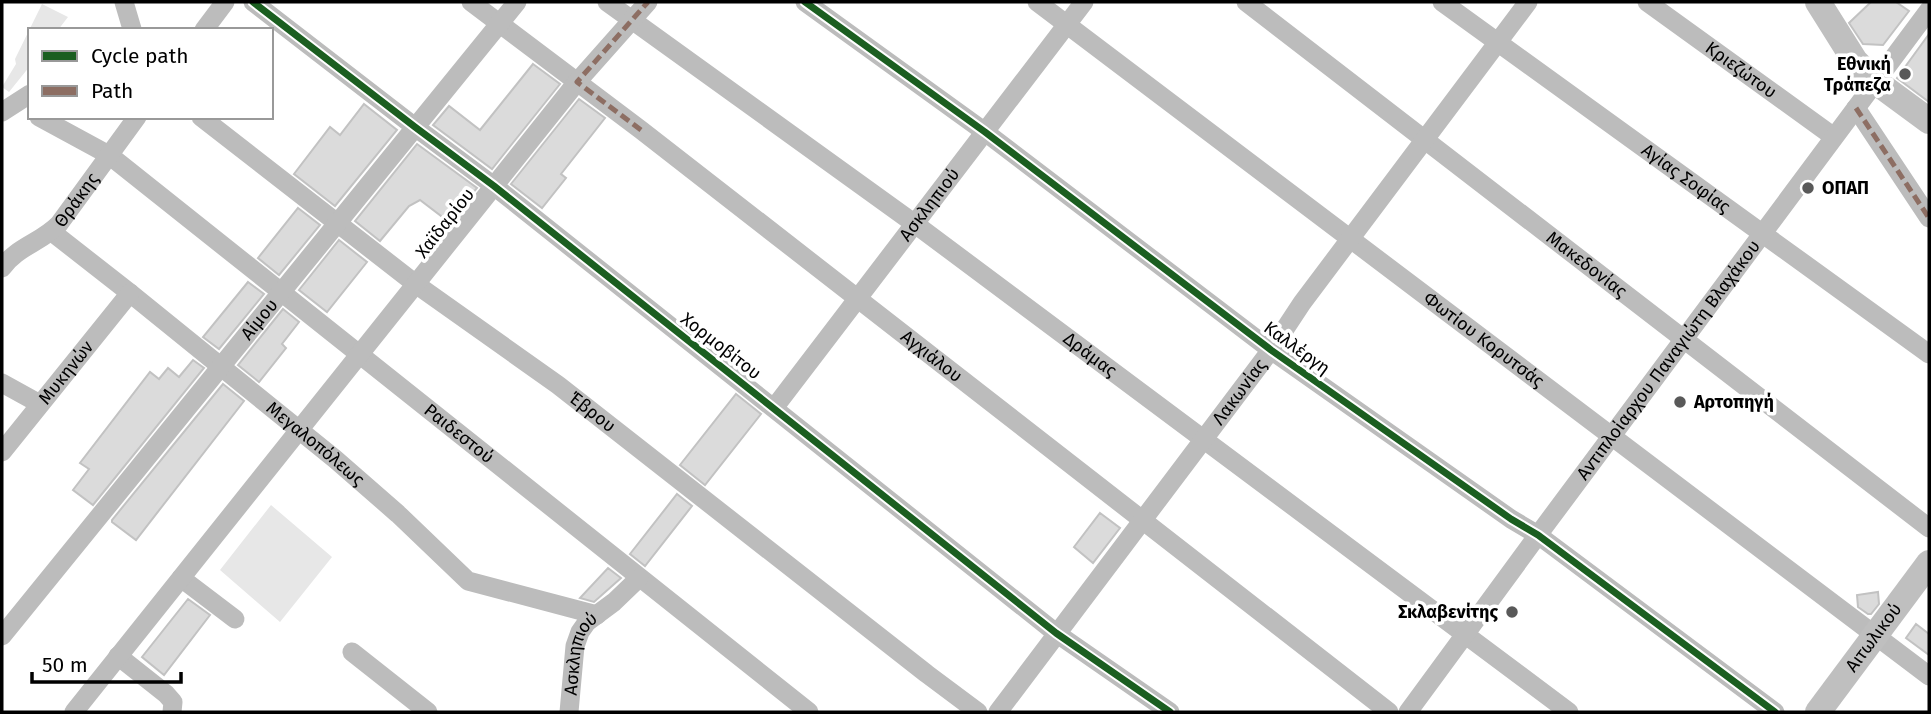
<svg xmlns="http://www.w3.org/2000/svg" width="1931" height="714" font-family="'Fira Sans',sans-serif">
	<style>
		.green { fill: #e7e7e7 }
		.building { fill: #dbdbdb; stroke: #c2c2c2; stroke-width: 2 }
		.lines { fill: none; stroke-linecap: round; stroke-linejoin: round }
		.street { stroke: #bcbcbc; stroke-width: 19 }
		.secondary { stroke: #bfbfbf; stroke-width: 26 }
		.quiet { stroke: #8d6e63; stroke-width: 5; stroke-dasharray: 10 5; stroke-linecap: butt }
		.cycleway-casing { stroke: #fff; stroke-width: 11 }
		.cycleway { stroke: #1b5e20; stroke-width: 7 }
		.poi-dot { fill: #595959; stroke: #fff; stroke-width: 2.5 }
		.labels { text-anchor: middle; stroke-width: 7; stroke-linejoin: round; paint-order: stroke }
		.poi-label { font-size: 18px; font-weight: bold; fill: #000; stroke: #fff; text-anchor: end }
		.street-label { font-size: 18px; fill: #000; stroke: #fff }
	</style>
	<rect width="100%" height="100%" fill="#fff"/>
	<path class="green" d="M42,4L68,17L58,30H30V66L9,92L2,87L16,64L15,59Z
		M271,505L332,557L280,622L220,570Z"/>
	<path class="building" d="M1871,2H1896L1909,11L1883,45L1863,44L1849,23Z
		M1929,34V102L1897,78Z
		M533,64L560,84L492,169L433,125L449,106L480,130Z
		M579,99L605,118L561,174L566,178L542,208L511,184Z
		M364,104L397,130L335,206L294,174L330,127L340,135Z
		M417,144L477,188L449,222L420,200L409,206L380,241L355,221Z
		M298,208L320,225L279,275L258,258Z
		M339,240L367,262L327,312L299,290Z
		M248,282L264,294L219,349L203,337Z
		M283,309L299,322L282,344L286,348L259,382L238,365Z
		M193,360L204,368L93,505L73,490L89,469L80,463L150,372L159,379L168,368L179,377Z
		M223,384L244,401L136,540L112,522V520Z
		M736,394L761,414L705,485L680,465Z
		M677,494L692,506L645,566L630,554Z
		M1100,513L1120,528L1093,563L1074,547Z
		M608,568L621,578L594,602L580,598Z
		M1878,592L1879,604L1871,614H1868L1858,607L1857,595Z
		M188,599L210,615L164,675L142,657Z
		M1916,624L1929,634V655L1906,638Z"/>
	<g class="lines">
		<g class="street">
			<path d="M124,2L132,29L131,30"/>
			<path d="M253,2L415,127L494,186L1056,633L1170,712"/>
			<path id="s1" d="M471,2L641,130L1389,712"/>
			<path id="s2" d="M607,2L915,224L1569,712"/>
			<path d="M805,2L985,132L1271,350L1511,519L1538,535L1775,712"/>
			<path id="s3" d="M1037,2L1929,676"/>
			<path id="s4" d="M1246,2L1929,528"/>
			<path id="s5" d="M1442,2L1929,354"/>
			<path id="s6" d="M1647,2L1834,137"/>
			<path d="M204,30L225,2"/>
			<path d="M1856,108L1929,218"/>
			<path d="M2,112L30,94"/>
			<path id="s7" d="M39,117L109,155L809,712"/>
			<path id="s8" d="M201,117L417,285L558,385L927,674L978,712"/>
			<path id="s9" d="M52,232L130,293L335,459L398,514L468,581L597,615"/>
			<path id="s10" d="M2,268C16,247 42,242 59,224L137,117"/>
			<path d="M2,383L40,404"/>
			<path id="s11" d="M774,408L1084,2"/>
			<path id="s12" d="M2,452L130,293"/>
			<path d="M181,578L235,619"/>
			<path id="s13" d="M2,636L517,2"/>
			<path d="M352,652L428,712"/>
			<path d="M118,656L166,694L173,702L172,712"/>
			<path d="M74,712L577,82L648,2"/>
			<path id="s14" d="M569,712L575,646L580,632L587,622L614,602L639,578"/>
			<path id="s15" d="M998,712L1271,350L1302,303L1528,2"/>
			<path id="s16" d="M1408,712L1538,535L1929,10"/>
		</g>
		<g class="secondary">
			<path d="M1818,2L1855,61L1876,82L1929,121"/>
			<path id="s17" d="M1818,712L1929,563"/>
		</g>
		<path class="quiet" d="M1856,108L1929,218
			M641,130L577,82L648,2"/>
		<g class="cycleway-casing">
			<path id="cycleway" d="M253,2L415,127L494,186L1056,633L1170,712
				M805,2L985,132L1271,350L1511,519L1538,535L1775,712"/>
		</g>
		<use href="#cycleway" class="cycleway"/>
	</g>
	<g class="poi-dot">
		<circle cx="1905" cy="74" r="7"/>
		<circle cx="1808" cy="188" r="7"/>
		<circle cx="1680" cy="402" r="7"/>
		<circle cx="1512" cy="612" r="7"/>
	</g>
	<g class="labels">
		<g class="poi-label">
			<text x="1891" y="70">Εθνική<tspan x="1891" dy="21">Τράπεζα</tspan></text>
			<text x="1822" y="194" text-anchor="start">ΟΠΑΠ</text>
			<text x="1694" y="408" text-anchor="start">Αρτοπηγή</text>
			<text x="1498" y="618">Σκλαβενίτης</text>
		</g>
		<g class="street-label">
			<text dy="6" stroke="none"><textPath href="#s6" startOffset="116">Κριεζώτου</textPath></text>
			<text dy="6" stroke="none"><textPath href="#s5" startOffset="301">Αγίας Σοφίας</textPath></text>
			<text dy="6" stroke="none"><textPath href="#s10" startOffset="102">Θράκης</textPath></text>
			<text dy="6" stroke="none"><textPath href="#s11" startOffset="256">Ασκληπιού</textPath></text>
			<text transform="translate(445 223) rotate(-52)" y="6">Χαϊδαρίου</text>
			<text dy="6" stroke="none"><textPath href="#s4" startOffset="430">Μακεδονίας</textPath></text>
			<text dy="6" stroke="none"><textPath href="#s13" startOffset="408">Αίμου</textPath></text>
			<text dy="6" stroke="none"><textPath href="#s3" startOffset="560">Φωτίου Κορυτσάς</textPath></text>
			<text transform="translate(721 346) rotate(38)" y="6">Χορμοβίτου</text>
			<text transform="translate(1297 348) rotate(36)" y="6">Καλλέργη</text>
			<text dy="6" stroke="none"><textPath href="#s2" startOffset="598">Δράμας</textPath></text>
			<text dy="6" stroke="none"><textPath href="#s1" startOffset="581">Αγχιάλου</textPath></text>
			<text dy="6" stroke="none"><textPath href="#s16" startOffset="438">Αντιπλοίαρχου Παναγιώτη Βλαχάκου</textPath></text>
			<text dy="6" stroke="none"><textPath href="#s12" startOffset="102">Μυκηνών</textPath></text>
			<text dy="6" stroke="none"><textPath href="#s15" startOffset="401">Λακωνίας</textPath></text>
			<text dy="6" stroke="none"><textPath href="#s8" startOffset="490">Έβρου</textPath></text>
			<text dy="6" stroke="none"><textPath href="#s7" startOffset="527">Ραιδεστού</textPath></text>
			<text dy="6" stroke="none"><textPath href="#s9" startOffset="338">Μεγαλοπόλεως</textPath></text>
			<text dy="6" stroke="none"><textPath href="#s17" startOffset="93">Αιτωλικού</textPath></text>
			<text dy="6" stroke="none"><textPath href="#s14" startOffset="60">Ασκληπιού</textPath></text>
		</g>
	</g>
	<rect width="1931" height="714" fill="none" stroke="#000000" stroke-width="7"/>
	<rect x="28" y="28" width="245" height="91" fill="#ffffff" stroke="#999999" stroke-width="2"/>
	<rect x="42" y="51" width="35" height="10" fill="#1b5e20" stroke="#999999" stroke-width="2"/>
	<text x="91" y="63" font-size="21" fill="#000000">Cycle path</text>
	<rect x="42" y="86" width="35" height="10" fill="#8d6e63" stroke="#999999" stroke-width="2"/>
	<text x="91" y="98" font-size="21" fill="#000000">Path</text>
	<path d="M32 672v10h149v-10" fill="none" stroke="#000000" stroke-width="3.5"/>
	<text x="42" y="672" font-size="21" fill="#000000" stroke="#ffffff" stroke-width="5" paint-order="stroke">50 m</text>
</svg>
